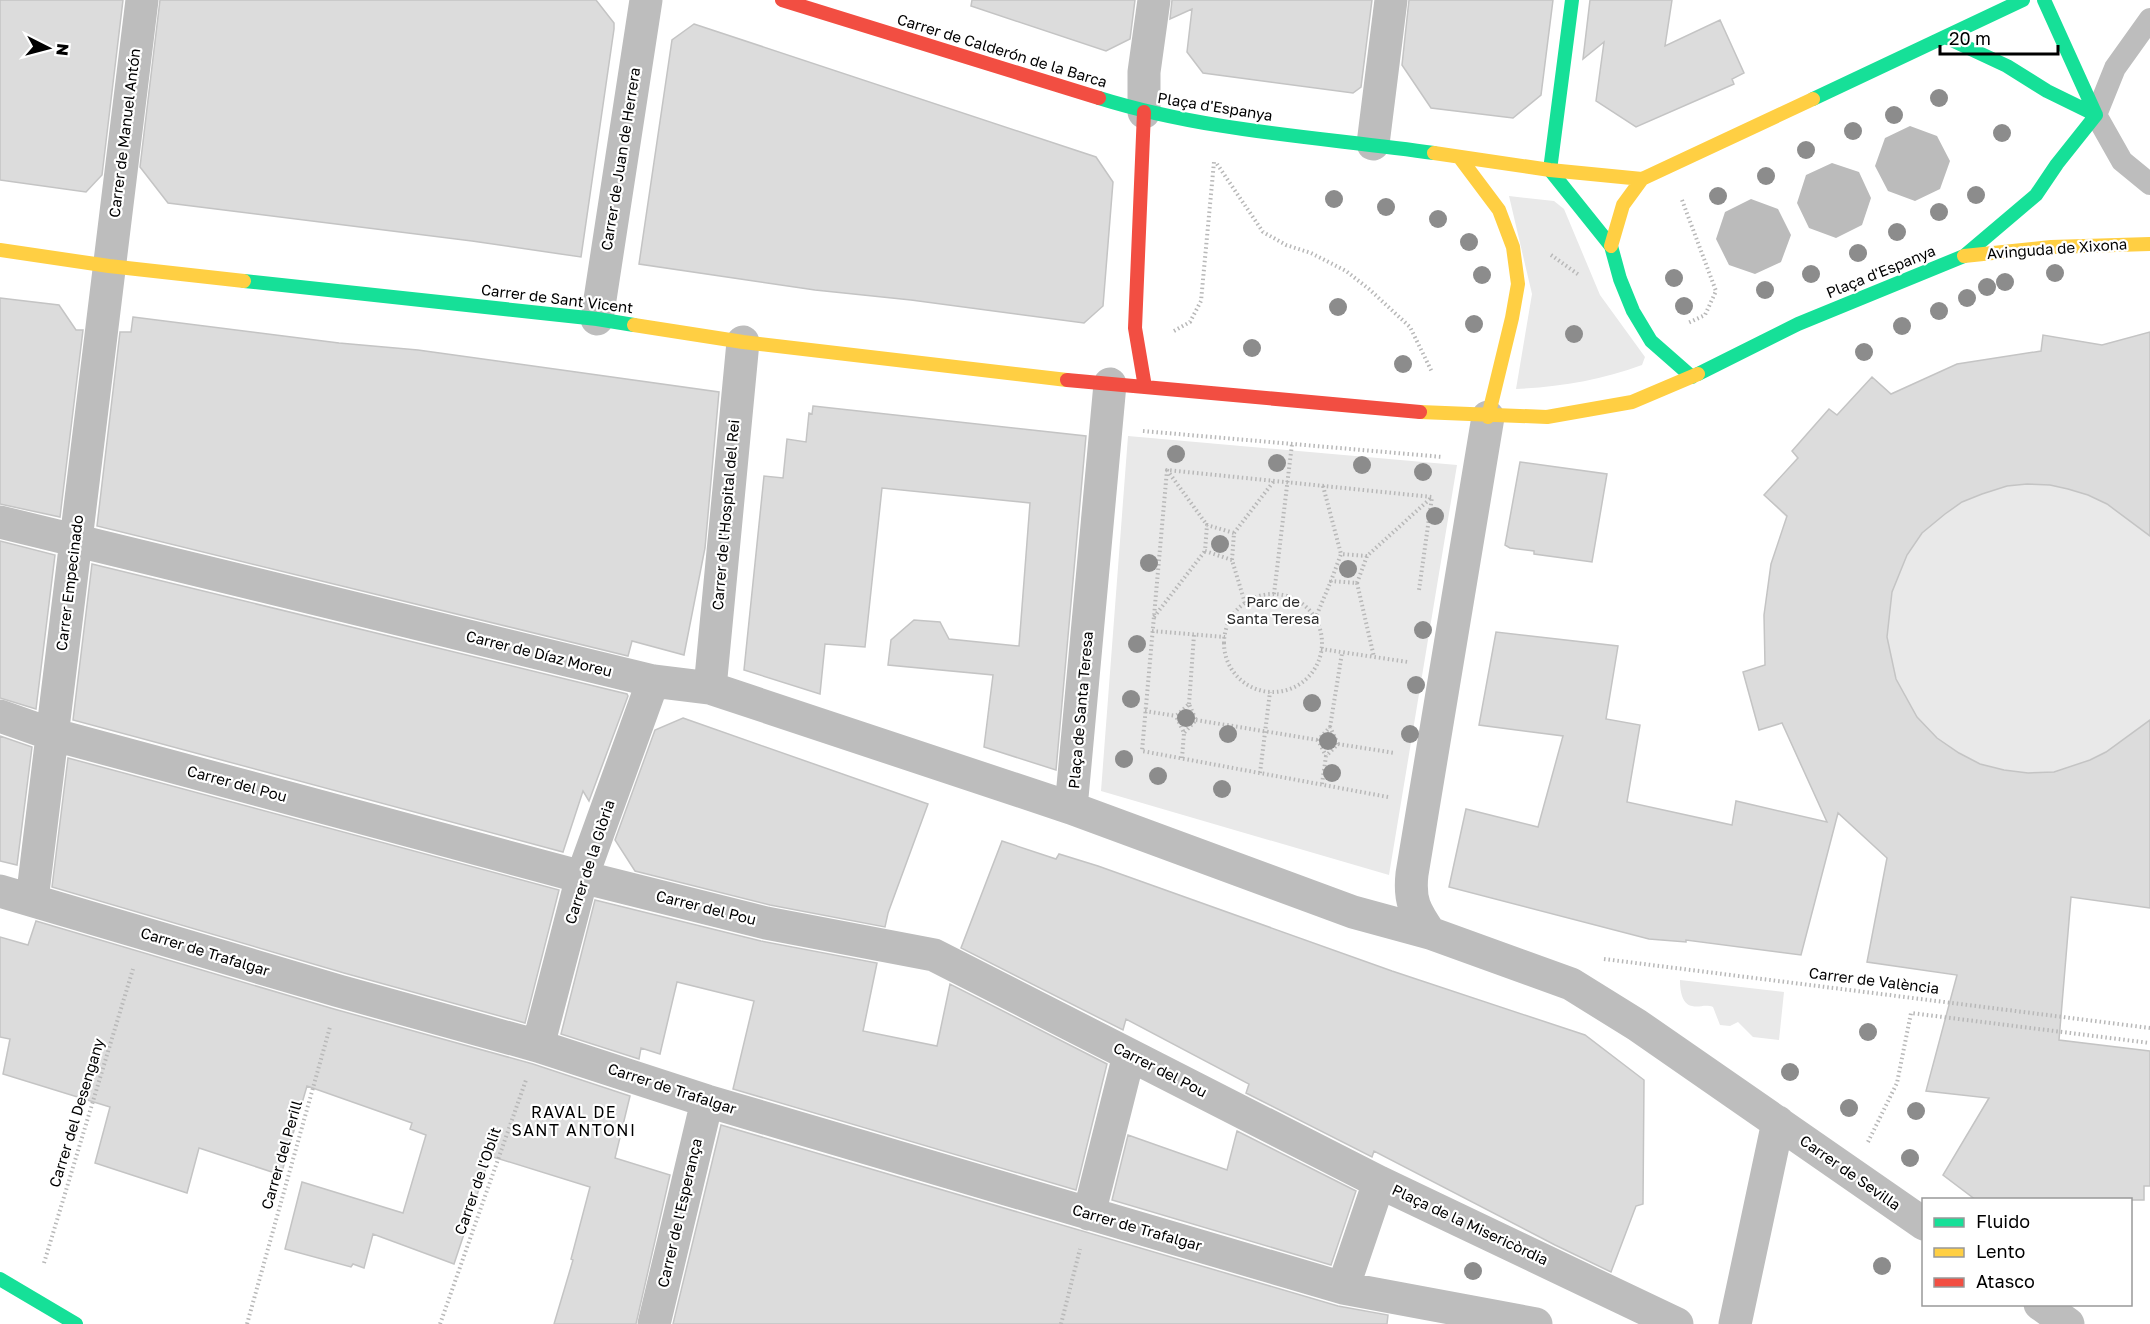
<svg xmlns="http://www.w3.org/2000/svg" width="2150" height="1324" font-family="'Golos Text',sans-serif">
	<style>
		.green { fill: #e9e9e9 }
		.water { fill: #bbb }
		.building { fill: #dcdcdc; stroke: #c4c4c4; stroke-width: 1.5 }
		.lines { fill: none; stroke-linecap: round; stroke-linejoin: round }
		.path { stroke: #b8b8b8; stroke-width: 4; stroke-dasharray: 1.5 3; stroke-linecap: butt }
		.lane { stroke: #bdbdbd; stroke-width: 22 }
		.street { stroke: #bdbdbd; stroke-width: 33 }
		.fast { stroke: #16e098; stroke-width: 14 }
		.slow { stroke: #ffcf43; stroke-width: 14 }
		.jam { stroke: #f24e42; stroke-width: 14 }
		.tree { fill: #8c8c8c }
		.labels { text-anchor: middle; stroke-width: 4.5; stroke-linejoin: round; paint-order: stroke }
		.street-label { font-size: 15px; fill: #000; stroke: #fff }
		.park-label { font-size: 15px; fill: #2e2e2e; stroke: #fff }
		.neighbourhood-label { font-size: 16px; letter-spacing: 1.5px; fill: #000; stroke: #fff }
	</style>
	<rect width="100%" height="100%" fill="#fff"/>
	<path class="green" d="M1509,196L1554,201L1564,209L1600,295L1645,357L1642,365C1601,380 1560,387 1516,389L1532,294Z
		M2150,332V870L1874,846L1834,809L1802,768L1782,723L1759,730L1743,672L1765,665L1764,615L1771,564L1787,518L1764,495L1797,458L1792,451L1829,409L1837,415L1872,377L1895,397L1937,376L1936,374L1941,371L1942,373L2040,360L2043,335L2102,345Z
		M1128,436L1457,465L1389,875L1101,791Z
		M1680,980L1784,992L1779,1040L1753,1037L1738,1022L1730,1026L1720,1025L1713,1007C1705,1004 1699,1008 1692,1006C1681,1004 1680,988 1680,980Z"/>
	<path class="water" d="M1910,126L1937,136L1950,161L1940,189L1915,201L1888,191L1875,166L1885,138Z
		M1832,163L1859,172L1871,198L1862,225L1836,238L1809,228L1797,203L1806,175Z
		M1751,199L1778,209L1791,235L1781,262L1755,274L1729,265L1716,239L1725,212Z"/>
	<path class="building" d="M0,0H123L102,175L86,192L0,180Z
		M160,0H596L614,23V29L581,257L472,241L168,203L140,167Z
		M972,0H1135L1130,39L1106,51L971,6Z
		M1172,0H1372L1361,87L1353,93L1203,73L1187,52L1192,9L1170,19Z
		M1409,0H1553L1541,95L1513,118L1431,108L1402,65Z
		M1590,0H1672L1665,46L1720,20L1744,73L1732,79L1734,84L1636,127L1596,101L1604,42L1583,59Z
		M694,24L1096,157L1113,182L1103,306L1084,323L911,300L815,290L639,264L672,40Z
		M0,298L59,305L76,330H83L60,517L0,504Z
		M133,317L339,343L418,350L719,392L705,548L684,655L632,641L628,656L97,526L120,332H131Z
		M2150,332V536L2107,504L2088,495L2068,489L2050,485L2027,484L2007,486L1982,494L1962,502L1945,514L1922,533L1907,555L1892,592L1887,637L1896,679L1917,717L1937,738L1959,753L1980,764L2004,770L2028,773L2054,772L2090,760L2106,752L2150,720V908L2071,897L2059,1040L2150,1051V1186H2144V1200H1976L1943,1175L1989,1098L1926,1091L1957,975L1867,962L1887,858L1838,813L1801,955L1686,940V942L1649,939L1449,887L1466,809L1538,827L1563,736L1479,725L1496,632L1618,646L1606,719L1640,725L1627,802L1732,825L1736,801L1827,822L1782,723L1759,730L1743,672L1765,665L1764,615L1771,564L1787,516L1764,495L1798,458L1792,451L1829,409L1837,415L1872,377L1891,394L1957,364L2041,351L2043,335L2102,345Z
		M813,406L1086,436L1056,770L984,747L993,675L888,665L891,640L914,620L940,622L949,639L1019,646L1030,503L882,488L865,647L825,644L820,694L744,670L764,476L783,478L787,439L806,442L809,413L812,414Z
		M1520,462L1607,474L1592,562L1534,554V551L1510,548L1505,545Z
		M0,541L55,555L36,709L0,698Z
		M92,564L627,694L628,696L589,801L583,791L563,852L73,720Z
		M683,718L928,804L888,913L885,927L770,905L635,871L615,840L655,730Z
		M0,736L32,747L17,865L0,861Z
		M68,758L559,890L525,1023L344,973L52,887Z
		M1002,841L1056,859L1059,854L1098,866L1392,971L1585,1035L1644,1080L1643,1204L1636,1206L1611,1272L1555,1245L1374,1151L1372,1157L1246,1093L1249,1084L1126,1019L1123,1030L961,948Z
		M595,900L761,941L877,963L863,1031L937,1046L950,984L1107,1064L1076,1190L733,1089L754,1001L677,982L660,1054L641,1048L639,1059L561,1034Z
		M36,921L334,1009L533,1064L630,1096L615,1158L670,1175L636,1324H554L573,1260L571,1259L590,1187L490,1156L454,1264L373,1234L364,1268L353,1264L351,1267L285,1249L302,1182L403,1213L426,1135L410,1129L412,1123L307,1086L281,1175L199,1148L187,1193L95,1163L110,1107L3,1074L10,1039L0,1037V937L28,945Z
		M721,1125L1338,1306L1388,1315L1387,1324H673Z
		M1237,1131L1356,1191L1331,1265L1112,1200L1128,1135L1227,1170Z"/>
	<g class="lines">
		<path class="path" d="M1217,164L1263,232L1286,245L1311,253L1346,271L1369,289L1410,327L1432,372
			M1682,200L1716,291L1705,315L1688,323
			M1551,255L1579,275
			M1174,331L1190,322L1201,301L1214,162
			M1143,431L1443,457
			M1167,470L1207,525
			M1323,486L1341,554
			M1234,533L1274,481
			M1367,556L1341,554L1331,581L1357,583L1367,556L1432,497
			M1232,560L1205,551L1207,525L1234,533L1232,560L1245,603
			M1357,583L1374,657
			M1274,594L1292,444
			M1224 643a49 49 0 1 1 98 0a49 49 0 1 1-98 0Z
			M1154,617L1205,551
			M1315,619L1331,581
			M1152,631L1225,637
			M1321,649L1408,662V663
			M1189,704L1194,635
			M1145,711L1176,716
			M1196,720L1318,740
			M1330,727L1342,653
			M1338,744L1395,753
			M1182,758L1184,733L1176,716L1189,704L1196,720L1184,733
			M1260,773L1270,692
			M1322,784L1326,756L1338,744L1330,727L1318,740L1326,756
			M1388,797L1142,751L1167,470L1432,497L1419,590
			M1604,959L2150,1028
			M1868,1142L1897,1083L1911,1013L2150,1043
			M44,1263L133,969
			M247,1324L330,1027
			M440,1324L526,1080
			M1061,1324L1080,1249"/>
		<path class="lane" d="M2150,19L2115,68L2096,115L2122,161L2150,184"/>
		<path class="street" d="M1144,112V72L1154,0
			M1373,144L1391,0
			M597,319L646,0
			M0,522L653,681L710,688L1071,808L1353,912L1430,933L1571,984L1637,1025L1924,1224
			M710,688L743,342
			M0,716L51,734L582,877L766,923L934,955L1379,1182L1677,1324
			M1071,808L1110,384
			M0,891L339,991L538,1046L707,1101L1343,1288L1536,1324
			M32,900L142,0
			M1430,933C1415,911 1409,901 1412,874L1488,417
			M538,1046L582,877L653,681
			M1089,1214L1129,1055
			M1343,1288L1379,1182
			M2040,1304L2068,1324
			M654,1324L707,1101
			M1735,1324L1778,1122"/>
		<path class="fast" d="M1572,0L1550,170L1611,246L1620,279L1633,311L1651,341L1692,377
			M2044,0L2096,115
			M1945,37L2007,66L2047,91L2096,115
			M1099,98C1208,132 1322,137 1434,153
			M1813,99L2023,0
			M244,281L597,319L634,325
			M1698,374L1798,324L1964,256L2036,195L2057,164L2096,115
			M0,1279L76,1324"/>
		<path class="slow" d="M1434,153L1550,170L1642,179
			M1460,158L1499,210L1513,247L1518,284L1512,318L1488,417
			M1611,246L1623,205L1642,179L1813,99
			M0,250L109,266L244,281
			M1964,256L2051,247L2150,244
			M634,325L743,342L1067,380
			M1420,412L1547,417L1632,402L1698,374"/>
		<path class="jam" d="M782,0L1099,98
			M1144,112L1135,328L1145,387
			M1067,380L1420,412"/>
	</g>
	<g class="tree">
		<circle cx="1939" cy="98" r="9"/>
		<circle cx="1894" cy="115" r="9"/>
		<circle cx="1853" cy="131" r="9"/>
		<circle cx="2002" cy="133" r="9"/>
		<circle cx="1806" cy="150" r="9"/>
		<circle cx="1766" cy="176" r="9"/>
		<circle cx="1976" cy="195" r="9"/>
		<circle cx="1718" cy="196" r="9"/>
		<circle cx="1334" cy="199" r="9"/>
		<circle cx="1386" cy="207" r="9"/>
		<circle cx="1939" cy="212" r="9"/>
		<circle cx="1438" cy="219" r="9"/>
		<circle cx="1897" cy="232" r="9"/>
		<circle cx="1469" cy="242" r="9"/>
		<circle cx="1858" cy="253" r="9"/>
		<circle cx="2055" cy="273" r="9"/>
		<circle cx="1811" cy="274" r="9"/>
		<circle cx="1482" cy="275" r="9"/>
		<circle cx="1674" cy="278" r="9"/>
		<circle cx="2005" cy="282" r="9"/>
		<circle cx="1987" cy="287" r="9"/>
		<circle cx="1765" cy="290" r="9"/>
		<circle cx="1967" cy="298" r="9"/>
		<circle cx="1684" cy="306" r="9"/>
		<circle cx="1338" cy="307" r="9"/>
		<circle cx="1939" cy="311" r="9"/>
		<circle cx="1474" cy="324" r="9"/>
		<circle cx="1902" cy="326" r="9"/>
		<circle cx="1574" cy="334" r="9"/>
		<circle cx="1252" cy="348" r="9"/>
		<circle cx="1864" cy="352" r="9"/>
		<circle cx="1403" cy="364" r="9"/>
		<circle cx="1176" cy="454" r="9"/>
		<circle cx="1277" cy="463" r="9"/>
		<circle cx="1362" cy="465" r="9"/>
		<circle cx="1423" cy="472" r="9"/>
		<circle cx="1435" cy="516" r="9"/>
		<circle cx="1220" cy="544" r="9"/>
		<circle cx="1149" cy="563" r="9"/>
		<circle cx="1348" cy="569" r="9"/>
		<circle cx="1423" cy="630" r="9"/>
		<circle cx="1137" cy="644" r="9"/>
		<circle cx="1416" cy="685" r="9"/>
		<circle cx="1131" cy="699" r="9"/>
		<circle cx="1312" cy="703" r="9"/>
		<circle cx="1186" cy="718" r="9"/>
		<circle cx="1228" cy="734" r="9"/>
		<circle cx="1410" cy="734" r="9"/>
		<circle cx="1328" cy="741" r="9"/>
		<circle cx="1124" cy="759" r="9"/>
		<circle cx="1332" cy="773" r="9"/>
		<circle cx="1158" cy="776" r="9"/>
		<circle cx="1222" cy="789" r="9"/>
		<circle cx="1868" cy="1032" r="9"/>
		<circle cx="1790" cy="1072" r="9"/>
		<circle cx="1849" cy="1108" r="9"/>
		<circle cx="1916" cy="1111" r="9"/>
		<circle cx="1910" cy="1158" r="9"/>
		<circle cx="1882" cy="1266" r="9"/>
		<circle cx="1473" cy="1271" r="9"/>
	</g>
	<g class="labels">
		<g class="street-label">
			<text transform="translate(1002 51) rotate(17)" y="5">Carrer de Calderón de la Barca</text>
			<text transform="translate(1215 107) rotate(9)" y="5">Plaça d'Espanya</text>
			<text transform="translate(125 133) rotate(-83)" y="5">Carrer de Manuel Antón</text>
			<text transform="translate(621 159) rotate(-81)" y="5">Carrer de Juan de Herrera</text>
			<text transform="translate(2057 249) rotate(-4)" y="5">Avinguda de Xixona</text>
			<text transform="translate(1881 272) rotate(-22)" y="5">Plaça d'Espanya</text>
			<text transform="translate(557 299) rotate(7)" y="5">Carrer de Sant Vicent</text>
			<text transform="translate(726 515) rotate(-85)" y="5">Carrer de l'Hospital del Rei</text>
			<text transform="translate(70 583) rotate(-83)" y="5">Carrer Empecinado</text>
			<text transform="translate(539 654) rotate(14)" y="5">Carrer de Díaz Moreu</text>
			<text transform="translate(1081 710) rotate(-85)" y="5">Plaça de Santa Teresa</text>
			<text transform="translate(237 784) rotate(15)" y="5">Carrer del Pou</text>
			<text transform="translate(590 862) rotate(-72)" y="5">Carrer de la Glòria</text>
			<text transform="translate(706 908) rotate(14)" y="5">Carrer del Pou</text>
			<text transform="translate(205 952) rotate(17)" y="5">Carrer de Trafalgar</text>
			<text transform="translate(1874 981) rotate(7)" y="5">Carrer de València</text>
			<text transform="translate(1160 1070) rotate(27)" y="5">Carrer del Pou</text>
			<text transform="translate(672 1089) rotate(18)" y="5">Carrer de Trafalgar</text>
			<text transform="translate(77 1113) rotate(-73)" y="5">Carrer del Desengany</text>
			<text transform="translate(282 1155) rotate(-74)" y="5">Carrer del Perill</text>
			<text transform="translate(1850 1173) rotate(35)" y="5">Carrer de Sevilla</text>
			<text transform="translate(478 1181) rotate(-71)" y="5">Carrer de l'Oblit</text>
			<text transform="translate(680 1213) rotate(-77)" y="5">Carrer de l'Esperança</text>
			<text transform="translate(1470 1225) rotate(25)" y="5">Plaça de la Misericòrdia</text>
			<text transform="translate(1137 1228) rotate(16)" y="5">Carrer de Trafalgar</text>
		</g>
		<g class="park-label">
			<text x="1273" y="607">Parc de<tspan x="1273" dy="17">Santa Teresa</tspan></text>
		</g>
		<g class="neighbourhood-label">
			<text x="574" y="1118">RAVAL DE<tspan x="574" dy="18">SANT ANTONI</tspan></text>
		</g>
	</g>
	<rect x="1922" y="1198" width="210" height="108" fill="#ffffff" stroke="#999999" stroke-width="1.5"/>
	<rect x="1934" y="1218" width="30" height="9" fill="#16e098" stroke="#999999" stroke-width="1.5"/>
	<text x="1976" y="1228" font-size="18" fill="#000000">Fluido</text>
	<rect x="1934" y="1248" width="30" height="9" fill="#ffcf43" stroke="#999999" stroke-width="1.5"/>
	<text x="1976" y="1258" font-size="18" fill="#000000">Lento</text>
	<rect x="1934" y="1278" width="30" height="9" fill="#f24e42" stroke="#999999" stroke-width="1.5"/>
	<text x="1976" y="1288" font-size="18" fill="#000000">Atasco</text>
	<g transform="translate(48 48) rotate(96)" stroke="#ffffff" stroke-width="4.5" paint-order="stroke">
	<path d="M0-4.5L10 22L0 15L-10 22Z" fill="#000000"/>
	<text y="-9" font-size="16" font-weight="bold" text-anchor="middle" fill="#000000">N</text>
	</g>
	<path d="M1940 45v9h118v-9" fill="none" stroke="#000000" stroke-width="3"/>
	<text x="1949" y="45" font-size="18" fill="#000000" stroke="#ffffff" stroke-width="4.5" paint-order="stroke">20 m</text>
</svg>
